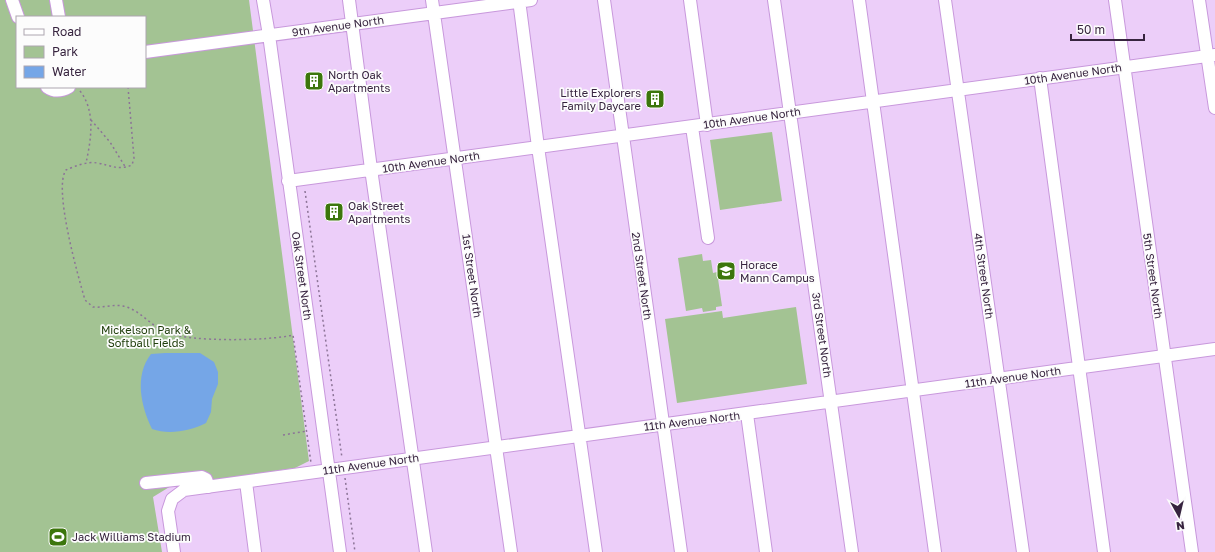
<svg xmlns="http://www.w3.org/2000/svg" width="1215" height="552" font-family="'Golos Text',sans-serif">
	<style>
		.green { fill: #a3c393; fill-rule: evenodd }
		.water { fill: #75a6e7 }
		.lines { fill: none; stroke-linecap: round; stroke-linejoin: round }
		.minor-casing { stroke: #c898dc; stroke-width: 14 }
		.path { stroke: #8c7497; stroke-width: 1.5; stroke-dasharray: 2 3; stroke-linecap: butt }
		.minor { stroke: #fff; stroke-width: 12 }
		.labels { text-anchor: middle; stroke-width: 3.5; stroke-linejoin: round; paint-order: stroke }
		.street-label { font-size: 11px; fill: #37243f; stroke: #fcfcfc }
		.poi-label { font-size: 11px; fill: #37243f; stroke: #fcfcfc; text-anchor: start }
		.park-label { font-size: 11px; fill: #213f0d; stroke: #fcfcfc }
	</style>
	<rect width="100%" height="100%" fill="#eccef9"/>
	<path class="green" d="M0,0H249L309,461L295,468L171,486L153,497L162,552H0ZM17,17H145V87H17Z
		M772,132L782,201L720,210L710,140Z
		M702,254L703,261L711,260L713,273L717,272L722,306L716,307V310L703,312L702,308L686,311L678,258Z
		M796,307L807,384L677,403L665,319L722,311L723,318Z"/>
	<path class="water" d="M165,353H200L214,362L218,372V384L212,399L211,412L206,423C190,431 169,435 152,429C141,406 134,376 151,354Z"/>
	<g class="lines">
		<g class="minor-casing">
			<path id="minor" d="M12,0L18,17
				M56,0L59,17
				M263,0L269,35L340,552
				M349,0L371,169L426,552
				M432,0L511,552
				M519,0L538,147L596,552
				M604,0L681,552
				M690,0L707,125
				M774,0L852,552
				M859,0L935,552
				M945,0L1023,552
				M1115,0L1192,552
				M1199,0L1215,108
				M145,52L531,0
				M1040,78L1104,552
				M47,87C54,92 62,91 69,87
				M692,127L708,238
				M288,181L1215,55
				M747,414L766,552
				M246,482L255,552
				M146,483L202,477L206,479L209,487
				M174,552L168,511L172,499L184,490L1215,349"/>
		</g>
		<path class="path" d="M128,87L134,158L132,165C118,171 111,165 97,163C88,161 75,166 66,170C53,188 78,276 85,300L93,307C103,308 113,304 123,306C141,310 151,327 168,333C190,342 269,341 293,335L311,463
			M80,91C96,111 91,140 86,163
			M91,120L110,142L126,168
			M305,191L342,458
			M283,435L307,431
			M345,478L355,552"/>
		<use href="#minor" class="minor"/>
	</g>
	<defs>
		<g id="building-square" transform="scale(1)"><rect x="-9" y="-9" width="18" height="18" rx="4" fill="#3c760c" stroke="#fcfcfc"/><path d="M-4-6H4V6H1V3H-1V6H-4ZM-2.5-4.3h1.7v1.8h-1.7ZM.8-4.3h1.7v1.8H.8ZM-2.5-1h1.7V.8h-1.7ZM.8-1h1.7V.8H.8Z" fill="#fff"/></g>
		<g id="school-square" transform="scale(1)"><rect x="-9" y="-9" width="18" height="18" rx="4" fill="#3c760c" stroke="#fcfcfc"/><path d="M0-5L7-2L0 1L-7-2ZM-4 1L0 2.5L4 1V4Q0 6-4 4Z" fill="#fff"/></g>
		<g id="stadium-square" transform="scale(1)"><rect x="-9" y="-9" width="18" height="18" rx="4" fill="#3c760c" stroke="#fcfcfc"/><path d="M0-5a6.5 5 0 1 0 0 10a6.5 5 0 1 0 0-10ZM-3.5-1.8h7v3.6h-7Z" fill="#fff"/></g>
	</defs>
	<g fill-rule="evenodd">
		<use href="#building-square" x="314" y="81"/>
		<use href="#building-square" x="655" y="99"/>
		<use href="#building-square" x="334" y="212"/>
		<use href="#school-square" x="726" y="271"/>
		<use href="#stadium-square" x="58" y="537"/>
	</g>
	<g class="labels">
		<g class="street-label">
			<text transform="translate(338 26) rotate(-8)" y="4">9th Avenue North</text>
			<text transform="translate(1073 74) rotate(-8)" y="4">10th Avenue North</text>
			<text transform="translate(752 118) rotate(-8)" y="4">10th Avenue North</text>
			<text transform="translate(431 162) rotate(-8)" y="4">10th Avenue North</text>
			<text transform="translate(302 276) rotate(82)" y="4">Oak Street North</text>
			<text transform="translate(472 276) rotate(82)" y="4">1st Street North</text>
			<text transform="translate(642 276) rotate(82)" y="4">2nd Street North</text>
			<text transform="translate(984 276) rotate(82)" y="4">4th Street North</text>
			<text transform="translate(1153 276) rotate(82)" y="4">5th Street North</text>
			<text transform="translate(822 335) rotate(82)" y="4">3rd Street North</text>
			<text transform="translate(1013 377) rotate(-8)" y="4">11th Avenue North</text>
			<text transform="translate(692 421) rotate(-7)" y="4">11th Avenue North</text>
			<text transform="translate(371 464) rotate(-8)" y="4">11th Avenue North</text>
		</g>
		<g class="poi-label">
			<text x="328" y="79">North Oak<tspan x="328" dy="13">Apartments</tspan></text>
			<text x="641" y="97" text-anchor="end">Little Explorers<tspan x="641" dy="13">Family Daycare</tspan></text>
			<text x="348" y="210">Oak Street<tspan x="348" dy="13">Apartments</tspan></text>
			<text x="740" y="269">Horace<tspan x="740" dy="13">Mann Campus</tspan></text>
			<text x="72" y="541">Jack Williams Stadium</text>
		</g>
		<g class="park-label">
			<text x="146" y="334">Mickelson Park &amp;<tspan x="146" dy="13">Softball Fields</tspan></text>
		</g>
	</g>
	<rect x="16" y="16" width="130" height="72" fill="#fcfcfc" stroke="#ada6b0"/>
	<rect x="24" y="29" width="20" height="6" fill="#ffffff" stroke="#ada6b0"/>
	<text x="52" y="36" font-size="12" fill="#37243f">Road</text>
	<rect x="24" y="46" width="20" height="12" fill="#a3c393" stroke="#ada6b0"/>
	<text x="52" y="56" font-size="12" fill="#37243f">Park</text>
	<rect x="24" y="66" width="20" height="12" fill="#75a6e7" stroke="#ada6b0"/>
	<text x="52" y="76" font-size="12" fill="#37243f">Water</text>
	<g transform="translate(1179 516) rotate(172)" stroke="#fcfcfc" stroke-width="3" paint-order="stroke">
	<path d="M0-3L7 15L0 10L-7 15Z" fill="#37243f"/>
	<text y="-6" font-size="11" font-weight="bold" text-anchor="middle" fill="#37243f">N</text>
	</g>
	<path d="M1071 34v6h73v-6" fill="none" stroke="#37243f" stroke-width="2"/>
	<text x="1077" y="34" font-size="12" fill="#37243f" stroke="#fcfcfc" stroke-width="3" paint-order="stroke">50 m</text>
</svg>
